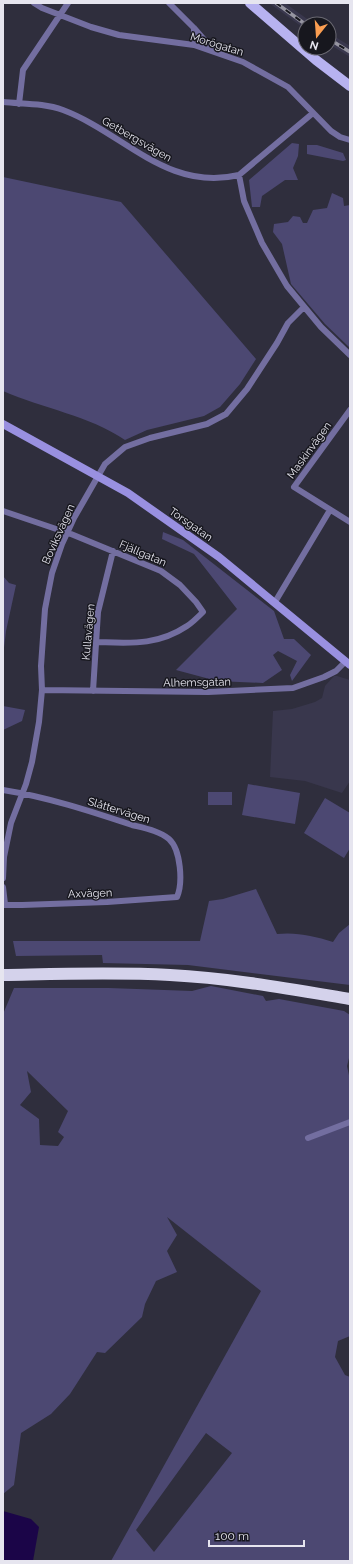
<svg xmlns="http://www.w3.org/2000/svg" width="353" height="1564" font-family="Raleway,sans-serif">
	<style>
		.built { fill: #39374d }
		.green { fill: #4c4872; fill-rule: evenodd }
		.water { fill: #1b0548 }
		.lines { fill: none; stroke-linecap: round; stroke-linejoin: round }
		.street { stroke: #736ea0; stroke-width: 6 }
		.secondary { stroke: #9990e0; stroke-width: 8 }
		.primary { stroke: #b7b2f0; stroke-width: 10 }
		.highway { stroke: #d4d2eb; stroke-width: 12 }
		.rail-casing { stroke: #9695a1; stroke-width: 3.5 }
		.rail { stroke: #17171e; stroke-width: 2; stroke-dasharray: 6; stroke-linecap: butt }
		.labels { text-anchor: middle; stroke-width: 3; stroke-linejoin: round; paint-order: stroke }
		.street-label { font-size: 11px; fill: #e6e5ef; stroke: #17171e }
	</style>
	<rect width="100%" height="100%" fill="#2f2e3d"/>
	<path class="built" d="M269,3H285L314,24H305V29Z
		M329,33L350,46V57L329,44Z
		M334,676H337L350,680V781L342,793L305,781L270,777L273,711L292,709L315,702L322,698L325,686Z"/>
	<path class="green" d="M292,143L299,144L298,156L293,168L298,180H285L262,196L260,207H252L249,180Z
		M307,145H317L343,153L346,160L343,161L307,154Z
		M3,177L121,202L256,359L240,384L220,407L204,416L147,430L125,440C88,415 44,409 3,391Z
		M332,193L343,198L344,206L350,205V348L325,324L291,284L282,244L273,232L274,224L288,222L293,216L300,217L303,223H307L313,210L327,208Z
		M163,532L183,540L274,611L284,639H294L311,655L292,681L290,675L297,661L278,651L273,655L282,670L263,683L217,681L176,670L237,609L194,554L162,539Z
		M3,576L9,583L16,585L6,631L3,656Z
		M3,706L25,710L22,721L3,730Z
		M248,784L300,793L295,824L242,815Z
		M208,792H232V805H208Z
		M325,798L350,813V848L344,858L304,833Z
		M256,889L277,934C297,932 314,936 333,942L339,933L350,924V985L188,965L103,963L102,955L16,956L13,941H200L209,901L223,899Z
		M211,986L263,996L266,1001L279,999L344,1011L350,1015V1054L347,1066L350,1080V1336L338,1341L335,1357L345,1375L350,1377V1561H111L261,1291L167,1217L177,1235L167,1251L177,1272L156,1281L145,1304L142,1317L105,1353L97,1352L70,1394L51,1414L21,1433L14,1485L3,1494V1014L14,988H109L192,991ZM27,1071L68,1111L58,1132L64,1137L58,1146L40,1145L39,1119L20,1105L31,1092ZM206,1433L232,1453L154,1552L136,1530Z"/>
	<path class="water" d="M3,1511L31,1519L39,1527L33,1561H3Z"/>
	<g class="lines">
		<path class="street" d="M34,3L42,8L91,27L119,35L194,45L243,62L288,87L331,131L340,137L350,140
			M169,3L194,28L214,51
			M194,45V28
			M3,102C23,104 44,103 63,110C124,133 167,192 239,175L313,113
			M19,104L23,70L68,3
			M239,175L244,201L262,243L287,286L321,327L350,355
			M350,410L294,487L350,522
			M3,511L71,534L161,571L180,585L196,602L203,612C198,617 192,623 187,626C157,646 130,643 97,642
			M275,602L330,510
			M42,690L208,692L293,688L324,677L336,671L346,661
			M93,691L98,612L113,551
			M3,790C47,797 90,811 132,825C144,828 160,831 169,839C181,850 183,883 177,897L107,902L22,905H3
			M3,878L4,857L11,823L26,784L32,762L39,722L42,690L41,666L45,609L52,573L62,544L74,518L105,464L125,447L150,438L207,424L226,414L247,389L277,343L288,323L304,307
			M3,887L5,904
			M308,1138L350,1122"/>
		<path class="secondary" d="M3,424L128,493L219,557L350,665"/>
		<path class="primary" d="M250,3L316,60L350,86"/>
		<path class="highway" d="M3,975C58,974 114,972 170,975C230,978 290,989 350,999"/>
		<g class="rail-casing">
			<path id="rail" d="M276,3L305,24
				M329,39L350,52"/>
		</g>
		<use href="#rail" class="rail"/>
	</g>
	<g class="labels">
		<g class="street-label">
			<text transform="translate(217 44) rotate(17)" y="4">Morögatan</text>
			<text transform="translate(137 139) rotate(30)" y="4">Getbergsvägen</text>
			<text transform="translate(309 450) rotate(-54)" y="4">Maskinvägen</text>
			<text transform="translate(191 524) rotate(35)" y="4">Torsgatan</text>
			<text transform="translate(58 534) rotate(-66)" y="4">Boviksvägen</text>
			<text transform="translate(143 553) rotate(23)" y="4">Fjällgatan</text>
			<text transform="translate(88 632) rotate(-85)" y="4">Kullavägen</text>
			<text transform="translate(197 682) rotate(-1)" y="4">Alhemsgatan</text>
			<text transform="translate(119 810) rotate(17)" y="4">Slåttervägen</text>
			<text transform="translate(90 893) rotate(-2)" y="4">Axvägen</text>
		</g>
	</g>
	<rect width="353" height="1564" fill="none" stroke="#e6e5ef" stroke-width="8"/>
	<g transform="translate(317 36) rotate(197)"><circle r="19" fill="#17171e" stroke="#6a6972"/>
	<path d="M0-3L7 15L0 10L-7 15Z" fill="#fb9e51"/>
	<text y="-6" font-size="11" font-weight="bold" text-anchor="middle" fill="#e6e5ef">N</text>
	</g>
	<path d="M209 1540v6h95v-6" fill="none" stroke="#e6e5ef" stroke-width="2"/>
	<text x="215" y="1540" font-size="12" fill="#e6e5ef" stroke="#17171e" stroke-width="3" paint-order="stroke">100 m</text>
</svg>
